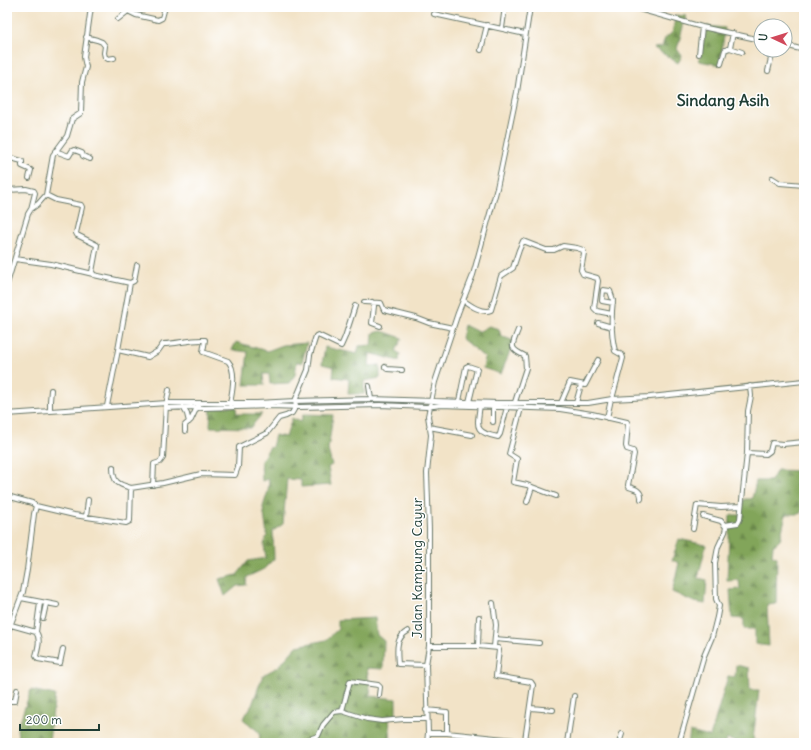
<svg xmlns="http://www.w3.org/2000/svg" width="811" height="750" font-family="Delius,sans-serif">
	<style>
		.forest { fill: url(#forest-firs); stroke: #507147 }
		.lines { fill: none; stroke-linecap: round; stroke-linejoin: round }
		.minor-casing { stroke: #697767; stroke-width: 6 }
		.minor { stroke: #fff; stroke-width: 4 }
		.labels { text-anchor: middle; stroke-width: 3; stroke-linejoin: round; paint-order: stroke }
		.street-label { font-size: 14px; fill: #1f3d34; stroke: #fff }
		.quarter-label { font-size: 16px; font-weight: bold; fill: #1f3d34; stroke: #fff }
	</style>
	<defs>
		<pattern id="forest-firs" width="22" height="20" patternUnits="userSpaceOnUse"><rect width="22" height="20" fill="#82a55a"/><path d="M5 1l3.5 6h-7zM16 11l3.5 6h-7z" fill="#6a884b"/></pattern>
	</defs>
	<rect width="100%" height="100%" fill="#fff"/>
	<filter id="ink" filterUnits="userSpaceOnUse"><feTurbulence type="fractalNoise" baseFrequency=".025" numOctaves="2"/><feDisplacementMap in="SourceGraphic" scale="8" xChannelSelector="R" yChannelSelector="G"/><feConvolveMatrix kernelMatrix="1 2 1 2 8 2 1 2 1" color-interpolation-filters="sRGB"/></filter>
	<filter id="wash" filterUnits="userSpaceOnUse"><feTurbulence type="fractalNoise" baseFrequency=".012" numOctaves="4" result="noise"/><feDisplacementMap in="SourceGraphic" scale="16" xChannelSelector="R" yChannelSelector="G"/><feGaussianBlur stdDeviation="0.9" result="paint"/><feColorMatrix in="noise" values="0 0 0 0 0 0 0 0 0 0 0 0 0 0 0 0 0 1.4 0 .05"/><feComposite in="paint" operator="in"/></filter>
	<g filter="url(#wash)">
		<rect width="100%" height="100%" fill="#f2e3c7"/>
		<path class="forest" d="M676,15L686,16L677,49L682,56L678,63L654,48L662,47L665,38L672,33Z
			M707,26L725,28L720,65L699,61Z
			M464,325L478,332L489,326L499,329L501,336L514,341L501,374L483,368L485,358L461,338Z
			M382,331L402,338L396,351L400,354L399,361L370,353L369,366L380,365V378L364,381V394H348L349,379L333,377L334,367L322,364L325,347L357,354L359,346L372,345L373,333Z
			M236,342L267,351L283,345L307,343L302,363L297,361L295,375L289,383L270,384L269,374H263L264,385H244L248,352L232,350Z
			M211,406L236,407L237,414H262L250,428L210,427Z
			M303,414L333,415L328,450L332,465L328,467L331,485L301,487V480L287,479L283,524L273,531L274,559L264,569L247,577L246,585L237,586L225,596L219,579L237,575L248,561L266,558L264,545L267,535L263,507L268,491L269,479L262,481L261,461L269,448L272,447L275,435L286,437L292,418L301,422Z
			M777,470L804,471V505L800,514H786L780,540L773,546L772,555L777,557L776,604L767,605L769,646L755,644V629H744V619L732,618L730,590L740,589L739,580L727,581L730,515H740L744,499H752L756,481H771Z
			M679,539L706,545L698,578L707,580L705,604L694,602L672,592L679,563L672,560Z
			M375,618L377,635L384,641L383,669L367,668L371,696L396,699V716H389L391,743H259L260,733L243,719L252,705L263,675L278,667L297,646L326,640L338,629V620Z
			M736,665L749,668L750,690H759L753,740L760,742V743H739L727,739L726,743H688L690,732L710,737L728,676L735,677Z
			M31,690L55,695L49,741L54,743H19L17,729Z"/>
	</g>
	<g filter="url(#ink)">
		<g class="lines">
			<g class="minor-casing">
				<path id="minor" d="M530,7L517,92L497,188L473,275L458,313L435,382L428,416L431,435L427,473L429,529V646L426,665L428,733H447L545,743
					M632,7L702,27L761,40
					M128,11L136,15L158,20L162,18L165,7
					M434,14L525,34
					M118,19L128,11L129,7
					M502,28L505,7
					M86,37L97,40L102,42L105,46L104,53L105,57L108,59L114,58
					M785,45L804,50
					M730,48L742,52
					M481,50L487,25
					M699,54L702,27
					M721,64L725,50L730,48L733,33
					M768,71L773,50
					M55,151L69,156L72,151L74,150L82,153L83,156L90,159
					M7,157L22,161V166L31,170L29,178
					M772,178L780,183L804,185
					M7,190L26,189L34,191L35,193L31,209
					M46,195L56,200L81,205L82,207L76,233L77,235L97,245L92,272L94,275L130,283
					M15,259L51,264L93,274
					M7,284L28,214L31,209L38,204L46,195L53,155L67,136L72,119L81,113L82,82L86,67L84,57L91,7
					M463,300C470,305 482,314 491,310L501,276L513,268L519,250L523,241L546,250H554L563,246L577,248L583,250L584,253L581,270L583,274L597,278L598,281L594,308L597,311L612,314
					M364,302L381,303L384,310L416,318L429,323L453,328
					M372,302L374,306L372,323L380,326
					M598,323L612,327
					M118,350L148,357L158,351L163,344C177,344 190,339 205,340L203,352L228,361C237,371 232,392 230,404
					M385,367L387,369L402,370
					M369,386L371,399
					M612,399L623,358L622,355L615,351C611,335 611,317 613,300L610,291L603,290L602,301L613,303
					M459,401L466,367L468,366L477,369L469,402
					M515,402L526,368L525,356C508,348 512,346 518,330
					M561,403L570,382L585,385L598,360
					M576,403L581,385
					M480,404C478,425 472,432 498,437L500,434L507,407
					M107,406L118,350L130,283L134,281L137,265
					M183,407L187,414L189,422
					M493,407V422
					M166,408L191,407L204,408L271,406L300,407L380,405L426,407L441,405L560,409L592,414L627,422L628,424L626,446L627,449L633,451L634,454L628,485L629,487C636,489 642,491 641,499
					M521,408L509,454L517,459L513,482L527,485L556,496
					M50,410V401L51,390
					M7,414L167,403H257L295,401L371,399L498,403H588L612,399L650,397L804,381
					M607,418L611,399
					M429,427L472,435
					M185,431V425L191,420L198,405
					M747,453L766,454L770,451L772,443L783,444L804,442
					M113,467C113,482 117,484 131,488
					M153,485L154,464L160,462L163,458L166,405L169,390
					M7,496L32,503L36,506
					M527,502L532,487
					M86,517L88,500
					M725,525L738,523L740,519L747,453L748,411L751,396L750,386
					M693,529L697,505L721,507L741,506
					M21,598L57,605
					M493,603L496,625L494,647
					M43,618L46,604
					M11,625L36,632C41,639 38,648 36,656L38,659L60,663L63,649
					M408,631C395,638 397,650 398,664L426,665
					M36,632L40,603
					M7,634L23,592L27,570L34,514L36,506L74,515L126,523L130,521L131,488L163,483L201,474L235,475L238,467L239,447L267,433L279,418L286,416L292,413L296,406L295,401L308,370L310,355L316,336L318,335L341,346L345,337L355,306
					M495,639L539,643
					M429,646H478L498,648L499,650L496,676L531,682L533,685L525,740
					M478,646L479,617
					M7,701H15L17,690
					M531,708L553,710
					M426,710L447,712V733
					M342,711L350,681L378,685L380,687L379,695
					M7,742V743
					M308,743L309,739L318,736L323,725L334,712L342,711L367,719L382,721L404,719H427
					M427,743L428,733
					M567,743L574,696
					M619,743L622,734
					M679,743L704,656L712,637L717,617L719,606L716,599L715,563L718,547L725,532L726,527L721,521L703,516"/>
			</g>
			<use href="#minor" class="minor"/>
		</g>
	</g>
	<g class="labels">
		<g class="street-label">
			<text transform="translate(417 568) rotate(-90)" y="5">Jalan Kampung Cayur</text>
		</g>
		<g class="quarter-label">
			<text x="723" y="106">Sindang Asih</text>
		</g>
	</g>
	<rect width="811" height="750" fill="none" stroke="#fff" stroke-width="24"/>
	<g transform="translate(773 38) rotate(274)"><circle r="19" fill="#ffffff" stroke="#a5b1ae"/>
	<path d="M0-3L7 15L0 10L-7 15Z" fill="#d1495b"/>
	<text y="-6" font-size="11" font-weight="bold" text-anchor="middle" fill="#1f3d34">U</text>
	</g>
	<path d="M20 724v6h79v-6" fill="none" stroke="#1f3d34" stroke-width="2"/>
	<text x="26" y="724" font-size="12" fill="#1f3d34" stroke="#ffffff" stroke-width="3" paint-order="stroke">200 m</text>
</svg>
